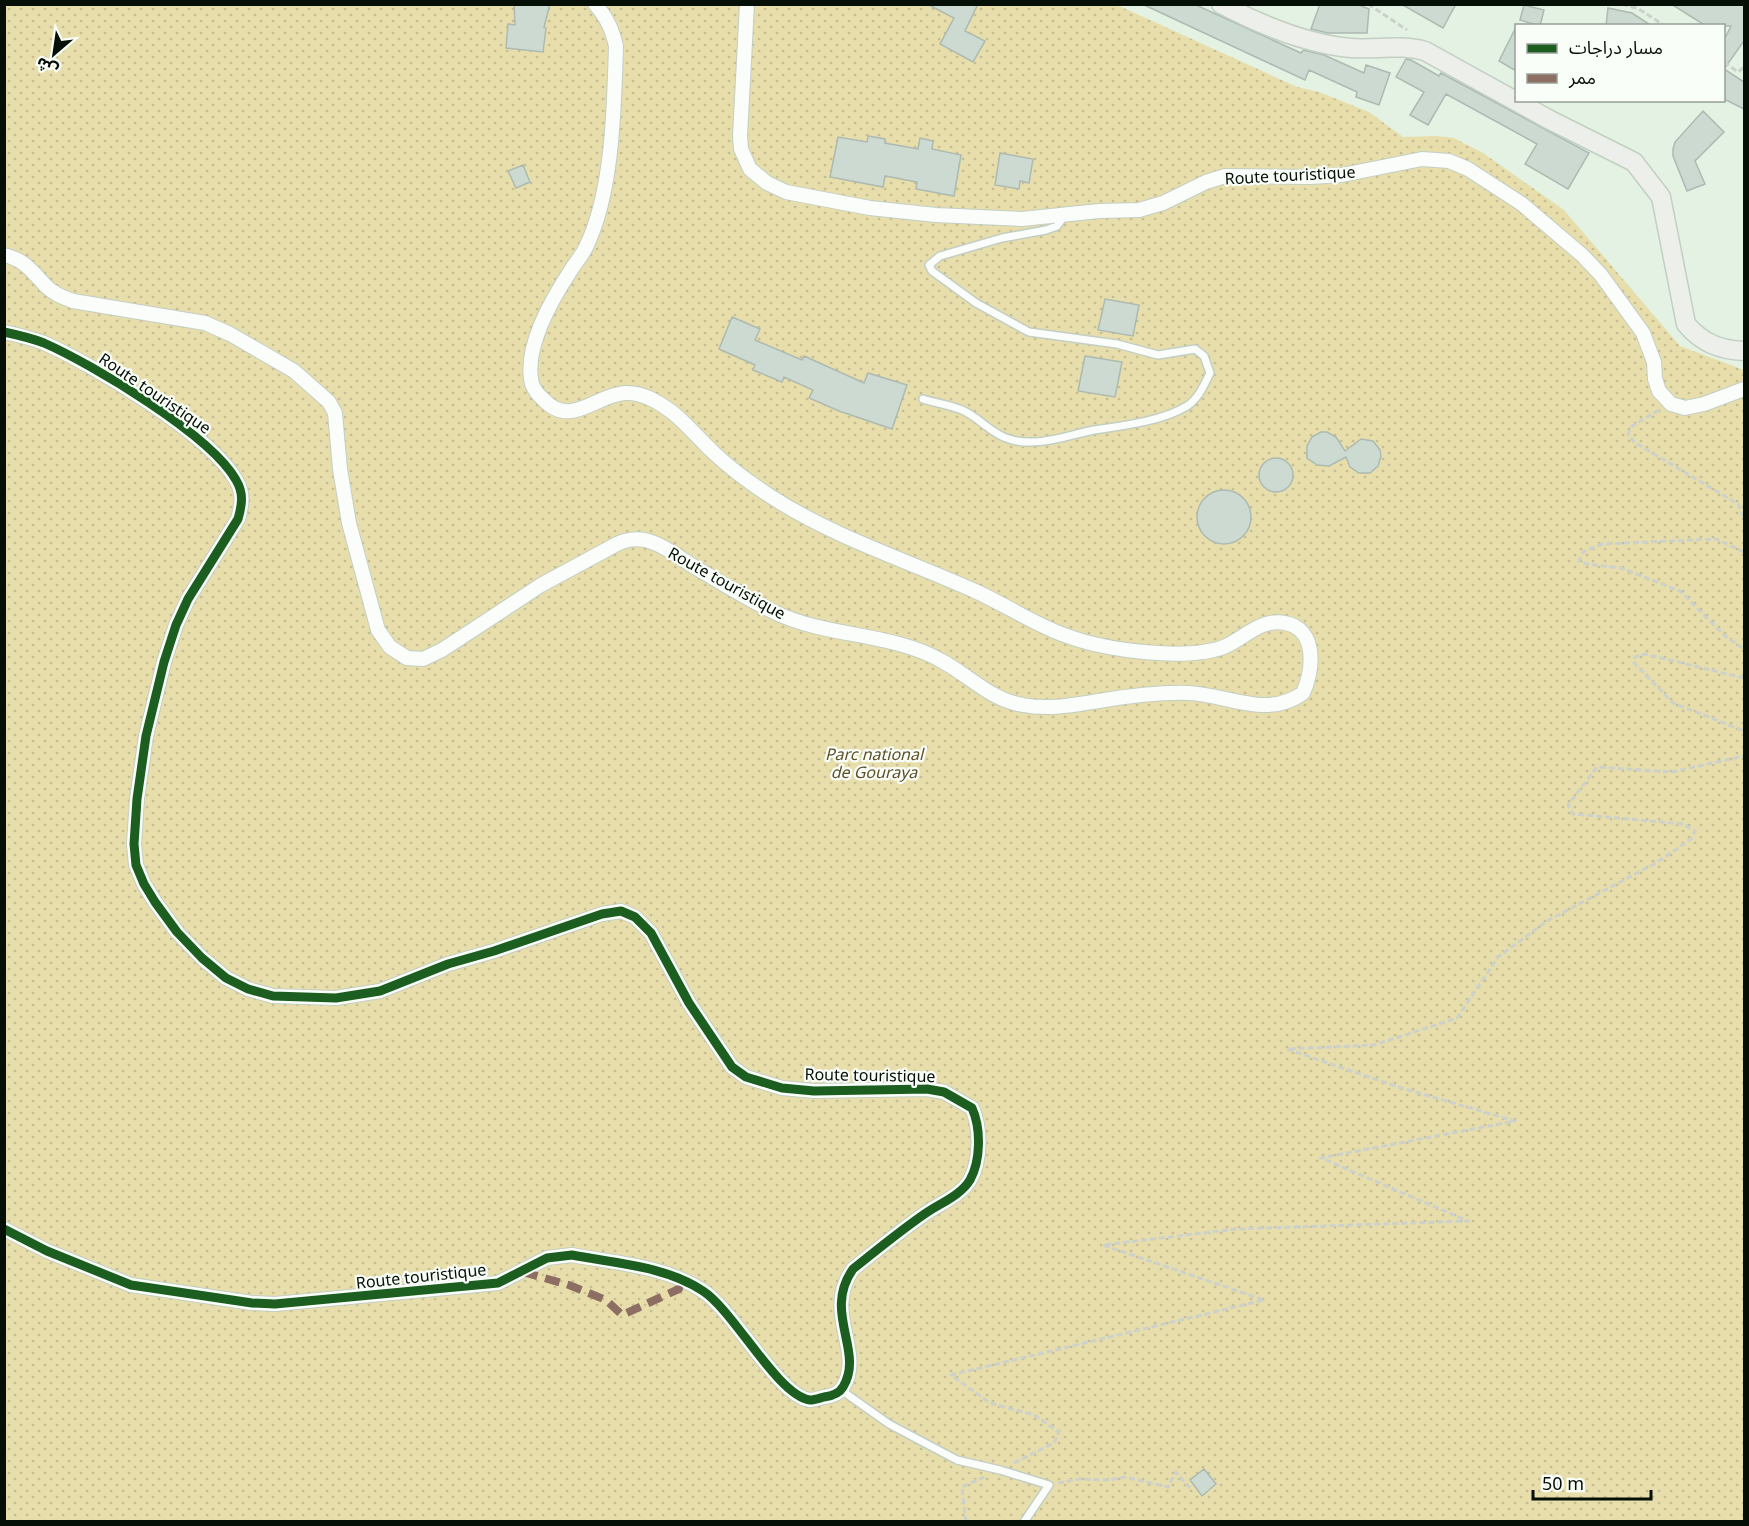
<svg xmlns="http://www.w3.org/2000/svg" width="1749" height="1526" font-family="Georgia,'Noto Sans Arabic',serif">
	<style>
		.park { fill: url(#park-dots) }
		.building { fill: #ccdad1; stroke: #acbab1; stroke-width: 1.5 }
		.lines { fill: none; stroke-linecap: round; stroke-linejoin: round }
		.service-casing { stroke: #c3cfc3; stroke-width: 10 }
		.minor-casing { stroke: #c3cfc3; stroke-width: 16 }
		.secondary-casing { stroke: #c3cfc3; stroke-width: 21 }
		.path { stroke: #ccd1cc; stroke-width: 3; stroke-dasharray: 6 3; stroke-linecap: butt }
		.service { stroke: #fbfdfb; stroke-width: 7 }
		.minor { stroke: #fbfdfb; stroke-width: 14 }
		.secondary { stroke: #ecefea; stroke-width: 18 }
		.quiet { stroke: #8d6e63; stroke-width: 8; stroke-dasharray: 15 8; stroke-linecap: butt }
		.cycleway-casing { stroke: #f9fef9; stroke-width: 13 }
		.cycleway { stroke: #1b5e20; stroke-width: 9 }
		.labels { text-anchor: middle; stroke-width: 4.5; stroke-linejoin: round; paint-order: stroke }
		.street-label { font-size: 16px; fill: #060f06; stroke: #f9fef9 }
		.park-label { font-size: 16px; font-style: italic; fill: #5f5028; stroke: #f9fef9 }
	</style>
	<defs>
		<pattern id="park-dots" width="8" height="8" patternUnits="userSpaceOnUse" patternTransform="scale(1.5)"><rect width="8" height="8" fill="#e8deab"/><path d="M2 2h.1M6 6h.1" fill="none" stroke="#c6bd92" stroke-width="1.8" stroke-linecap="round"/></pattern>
	</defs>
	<rect width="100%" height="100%" fill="#e3f2e3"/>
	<path class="park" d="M5,5H1117L1297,87L1319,92L1369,112L1403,137L1437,136L1454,138L1483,153L1564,210L1680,346L1744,370V1521L5,1522Z"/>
	<path class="building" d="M514,4H550L544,27L546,28L543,52L506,48L508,24L515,25Z
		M927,4H978L965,31L985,41L973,62L940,44L954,18Z
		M1142,4H1194L1301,53L1303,50L1324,55L1364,73L1366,65L1390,73L1379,105L1356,97L1357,92L1309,70L1305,80Z
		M1320,4H1357L1369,9L1367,33H1328L1311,29Z
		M1401,4H1456L1443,28Z
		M1671,4H1744V41L1724,69L1744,82V109L1724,99V40L1731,26H1706Z
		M1524,5L1544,10L1540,26L1520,20Z
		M1608,8L1632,13L1652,26H1606Z
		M1516,27V71L1499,61Z
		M1406,59L1411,60L1439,76L1441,73L1589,153L1568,189L1525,164L1537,144L1446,94L1428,125L1410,115L1424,92L1396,77Z
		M1703,111L1724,132L1695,161L1705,184L1687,191L1673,156V149L1675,142Z
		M868,136L885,139V143L918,149L920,138L933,141L932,149L961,155L954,196L916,189L917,182L885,176L883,187L830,177L838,137L867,142Z
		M1000,153L1033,159L1029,183L1020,181L1019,189L995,185Z
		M523,165L530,182L516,188L508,171Z
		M1105,299L1139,305L1133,336L1098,330Z
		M732,317L760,329L755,340L802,360L804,356L864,383L868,373L907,385L892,429L839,411L809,398L813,390L784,377L782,382L753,370L755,365L719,349Z
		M1085,356L1122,362L1115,397L1078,391Z
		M1321,432H1327L1336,437L1345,451L1361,439L1373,441L1380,450L1381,456L1378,466L1370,473H1359L1350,467L1346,457L1329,466L1317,465L1307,458V446L1312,437Z
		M1259 475a17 17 0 1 1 34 0a17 17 0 1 1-34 0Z
		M1197 517a27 27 0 1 1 54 0a27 27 0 1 1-54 0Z
		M1204,1469L1216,1484L1202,1496L1190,1480Z"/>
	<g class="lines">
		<g class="service-casing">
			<path id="service" d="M923,399C935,403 950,405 962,410C979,417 991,434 1009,439C1036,448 1068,435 1094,430C1122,426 1163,421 1187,406C1199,398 1204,385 1210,373L1204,356L1195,349L1158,355L1117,344L1029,332L976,303L932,271L929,265L940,256L1002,238L1046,230L1057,226L1065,215
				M841,1390L889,1424L957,1460L1000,1470L1049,1485L1024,1522"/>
		</g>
		<g class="minor-casing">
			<path id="minor" d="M747,4L740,136L741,149L750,169L767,183L786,192L870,208L936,215L1022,219L1099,211L1139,210L1163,203L1206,182L1225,176L1310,177L1342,175L1422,159L1449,161L1468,169L1522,204L1582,255L1601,275L1643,333L1654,362L1655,379L1659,391L1671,404L1685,408L1704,404L1744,389
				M4,255C26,260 33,273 47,287C54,294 64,298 73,301L205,323L230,334L294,371L329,402L335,413L340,469L349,523L378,630L390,647L407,658L423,659L442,650L541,585L615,545C624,540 634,538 645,540C662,544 679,557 693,566C720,582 747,599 776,613C827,637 892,633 940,660C969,675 990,700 1023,705C1049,710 1073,705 1099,701C1129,696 1159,692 1189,693C1229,695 1267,719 1303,693C1313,670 1318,629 1285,623C1262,618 1245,637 1226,646C1189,662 1105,650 1067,636C1035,625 1006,605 975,591C906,560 833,537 770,496C750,483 731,469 714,453C700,440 687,424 672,412C658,402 643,392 625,393C595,395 570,429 543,399C538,395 534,389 532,384C523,348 552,299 571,270C575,263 581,257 585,249C613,194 614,108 616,46C612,29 607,18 595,4
				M4,332C18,335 31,338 44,343C92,364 211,435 236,480C244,493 242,505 238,519L188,599L176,625L164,662L146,736L137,799L134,844L136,865L144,884L155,902L177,932L202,958L226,978L248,989L273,996L336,998L380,991L448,964L494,951L602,914L621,911L635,917L651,933L689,1003L732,1067L746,1077L782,1088L814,1091L927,1089L944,1092L972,1108C981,1128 981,1160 970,1180C961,1195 941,1203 926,1213C901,1230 877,1250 853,1269C822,1313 865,1351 843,1387C839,1394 832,1396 824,1397C820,1398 814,1400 810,1400C778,1396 734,1311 703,1291C666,1266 614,1263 572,1255L547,1258L498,1283L275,1304L252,1303L131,1285L47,1251L4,1229"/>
		</g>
		<g class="secondary-casing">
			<path id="secondary" d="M1221,4C1261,25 1306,44 1351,48C1376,50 1401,44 1425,51L1550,120L1634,162L1661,197L1686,324C1702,343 1720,350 1744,351"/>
		</g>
		<path class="path" d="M1368,4L1407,30
			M1622,4L1639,9L1665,26
			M1724,62L1738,72L1744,67
			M1659,410L1632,426L1628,434L1634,442L1738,504L1744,518
			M1744,552L1716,539L1602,544L1583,552L1579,561L1587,564L1621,568L1680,591L1725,636L1744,649
			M1744,678L1645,654L1635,657L1634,663L1673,703L1744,731
			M1014,1463L1054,1443L1059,1432L1034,1415L990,1403L951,1375L1264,1300L1103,1245L1236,1229L1468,1221L1321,1158L1515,1121L1398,1087L1287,1049L1374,1045L1457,1018L1498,957L1547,921L1656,863L1691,839L1695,831L1683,824L1573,814L1568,805L1597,767L1672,772L1744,756
			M1058,1483L1079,1479L1109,1480L1125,1477L1168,1487L1176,1472L1191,1489
			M966,1522L962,1487L984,1477"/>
		<use href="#service" class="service"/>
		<use href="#minor" class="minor"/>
		<use href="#secondary" class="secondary"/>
		<path class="quiet" d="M523,1272L569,1285L606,1300L622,1315L679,1289L678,1279"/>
		<g class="cycleway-casing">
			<path id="cycleway" d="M4,332C18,335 31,338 44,343C92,364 211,435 236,480C244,493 242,505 238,519L188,599L176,625L164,662L146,736L137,799L134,844L136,865L144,884L155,902L177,932L202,958L226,978L248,989L273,996L336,998L380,991L448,964L494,951L602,914L621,911L635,917L651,933L689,1003L732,1067L746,1077L782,1088L814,1091L927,1089L944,1092L972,1108C981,1128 981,1160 970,1180C961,1195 941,1203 926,1213C901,1230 877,1250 853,1269C822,1313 865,1351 843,1387C839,1394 832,1396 824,1397C820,1398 814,1400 810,1400C778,1396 734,1311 703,1291C666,1266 614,1263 572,1255L547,1258L498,1283L275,1304L252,1303L131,1285L47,1251L4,1229"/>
		</g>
		<use href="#cycleway" class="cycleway"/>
	</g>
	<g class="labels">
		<g class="street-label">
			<text transform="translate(1290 175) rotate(-3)" y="6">Route touristique</text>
			<text transform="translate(155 393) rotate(34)" y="6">Route touristique</text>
			<text transform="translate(727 583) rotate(29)" y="6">Route touristique</text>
			<text transform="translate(870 1075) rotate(1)" y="6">Route touristique</text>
			<text transform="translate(421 1276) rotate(-6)" y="6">Route touristique</text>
		</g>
		<g class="park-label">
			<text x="874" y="760">Parc national<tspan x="874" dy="18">de Gouraya</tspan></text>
		</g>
	</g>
	<rect width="1749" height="1526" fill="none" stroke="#060f06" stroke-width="12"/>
	<rect x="1515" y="24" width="210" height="78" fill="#f9fef9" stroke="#989e98" stroke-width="1.5"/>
	<rect x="1527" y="44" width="30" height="9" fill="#1b5e20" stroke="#989e98" stroke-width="1.5"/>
	<text x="1569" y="54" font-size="18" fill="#060f06">مسار دراجات</text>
	<rect x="1527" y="74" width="30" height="9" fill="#8d6e63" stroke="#989e98" stroke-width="1.5"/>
	<text x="1569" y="84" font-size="18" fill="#060f06">ممر</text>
	<g transform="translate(54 54) rotate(209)" stroke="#f9fef9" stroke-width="4.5" paint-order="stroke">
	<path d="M0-4.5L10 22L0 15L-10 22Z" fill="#060f06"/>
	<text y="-9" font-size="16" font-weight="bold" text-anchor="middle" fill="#060f06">ش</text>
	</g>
	<path d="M1533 1490v9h118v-9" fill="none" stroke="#060f06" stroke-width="3"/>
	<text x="1542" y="1490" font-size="18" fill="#060f06" stroke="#f9fef9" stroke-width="4.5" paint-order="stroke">50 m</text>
</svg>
